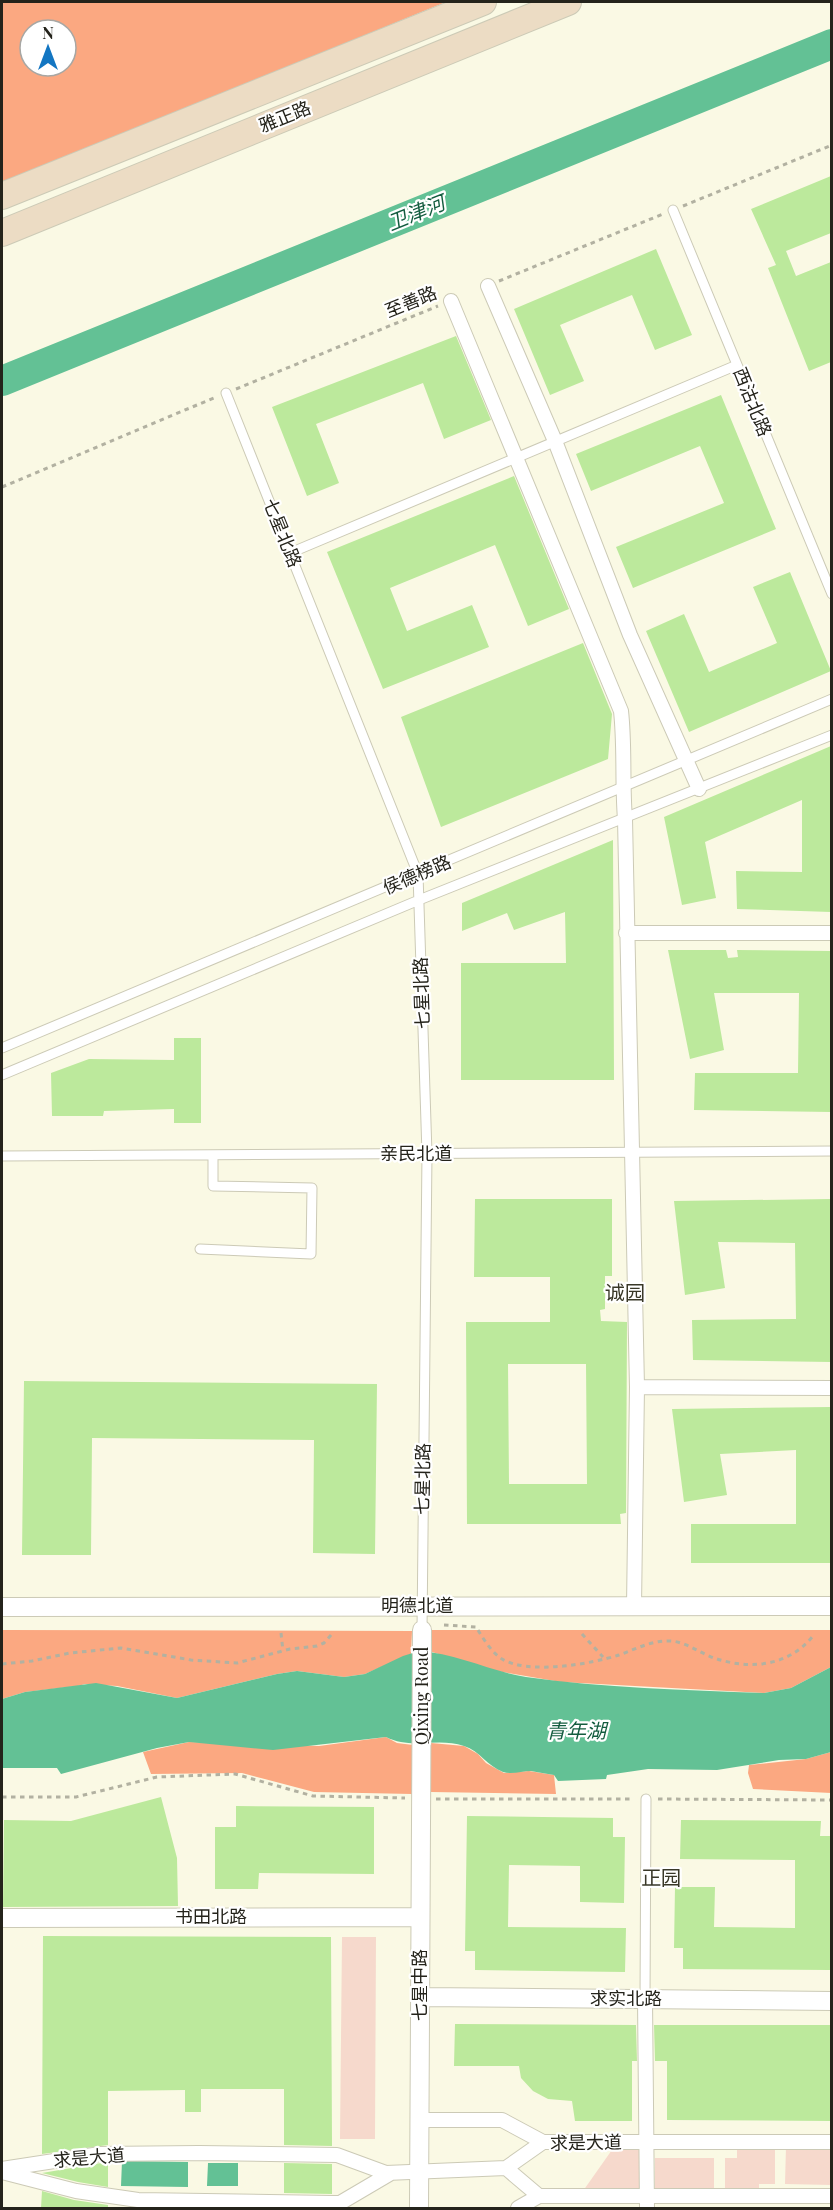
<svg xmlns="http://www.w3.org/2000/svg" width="833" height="2210" font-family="'Playfair Display','Noto Sans SC',serif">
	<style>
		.green { fill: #f6d9cc }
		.forest { fill: #fba881; fill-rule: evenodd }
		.water { fill: #63c195 }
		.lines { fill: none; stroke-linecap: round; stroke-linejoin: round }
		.river { stroke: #63c195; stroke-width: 30 }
		.building { fill: #bce99c; fill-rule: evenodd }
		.service-casing { stroke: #cccab6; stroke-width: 11 }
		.pedestrian-casing { stroke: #cccab6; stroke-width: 16 }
		.minor-casing { stroke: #cccab6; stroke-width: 20 }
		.secondary-casing { stroke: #cccab6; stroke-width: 28 }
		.path { stroke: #b2b1a1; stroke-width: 3; stroke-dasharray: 4.5 4.5; stroke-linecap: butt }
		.service { stroke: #fff; stroke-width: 9 }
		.pedestrian { stroke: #fff; stroke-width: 14 }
		.minor { stroke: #fff; stroke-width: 18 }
		.secondary { stroke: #ecdcc4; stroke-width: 26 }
		.labels { text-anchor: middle; stroke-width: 4.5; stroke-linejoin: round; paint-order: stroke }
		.street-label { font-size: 18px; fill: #24231b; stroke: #fff }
		.water-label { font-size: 20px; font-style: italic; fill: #135c3f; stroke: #fff }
		.neighbourhood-label { font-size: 20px; fill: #393828; stroke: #fff }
	</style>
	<rect width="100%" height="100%" fill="#faf9e4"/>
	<path class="green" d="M342,1937H376L375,2139H340Z
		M737,2146H775V2184H759V2192H725V2158H737Z
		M786,2146H831V2185L785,2184Z
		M614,2147H639V2192L583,2191Z
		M655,2158H714V2192L655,2190Z"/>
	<path class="forest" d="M2,2H446L2,184ZM30,30H66V66H30Z
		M2,1630L412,1631L411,1654L365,1674L344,1677L297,1671L277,1674L177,1698L117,1686L85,1684L78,1686L25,1692L2,1699Z
		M432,1630H831V1667L791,1688L764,1693L561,1682L496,1671L432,1652Z
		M386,1737L397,1743L413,1745L412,1794L314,1792L242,1773L151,1774L143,1752L189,1742L319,1746Z
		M431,1743L464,1746L478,1754L486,1763L504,1773L529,1771L554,1775L556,1794L431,1792Z
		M831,1752V1793L753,1789L748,1773L749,1765L806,1759Z"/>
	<path class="water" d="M419,1651C456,1653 489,1671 526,1677C604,1688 684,1690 764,1693L791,1688L831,1667V1752L806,1759L779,1760L717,1770L648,1769L607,1775L606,1779L558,1781L554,1775C546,1774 538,1772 531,1771C522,1771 512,1775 503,1772C487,1766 480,1751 464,1746C438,1737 411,1750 386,1737L273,1750L189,1742L157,1748L61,1774L57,1768H2V1699L25,1692L96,1683L177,1698L277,1674L297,1671L344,1677L365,1674L403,1656Z
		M122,2161L188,2162V2187L121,2186Z
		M208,2163H238V2186H207Z"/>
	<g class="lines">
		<path class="river" d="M2,381L832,44"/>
	</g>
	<path class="building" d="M831,176V233L786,251L796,276L831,262V362L809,371L768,268L776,265L751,209Z
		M656,249L692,335L655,350L632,295L560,325L584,381L550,395L514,309Z
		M456,336L491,420L444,439L423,383L316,424L339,483L307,496L272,407Z
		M721,395L776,529L633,588L616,547L724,503L700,446L591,491L576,454Z
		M514,476L569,609L528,626L495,545L390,588L407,631L472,605L489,647L383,689L327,552Z
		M790,572L831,671L689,732L646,631L684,614L709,672L777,643L753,587Z
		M583,643L612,714L608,759L441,827L401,717Z
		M831,746V912L737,909L736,871L802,872V800L705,842L716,898L682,905L664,817Z
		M613,840L614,1080H461V963H566L565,912L514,930L507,913L462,931V903Z
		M668,950H726L728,958L738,957L737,950L831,951V1112L694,1110L695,1073H798L799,993H714L724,1050L690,1059Z
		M174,1038H201V1123H174V1109L104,1111L103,1116H52L51,1073L89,1059L174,1060Z
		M475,1199H612V1276H605V1309L600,1310L601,1321L627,1322L626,1513L620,1514L621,1524H467L466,1322H550V1277H474ZM508,1364H586L587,1484H509Z
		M831,1199V1362L693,1360L692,1320L796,1319L795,1243L718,1242L725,1288L685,1295L674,1201Z
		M24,1381L377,1384L375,1554L313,1553L314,1440L92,1438L91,1555H22Z
		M831,1407V1563H691V1524H796V1450L720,1454L727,1495L684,1502L672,1409Z
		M161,1797L177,1858L178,1906L3,1907L4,1820L71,1821Z
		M236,1806L374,1807V1874L259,1873L258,1889H215V1827H236Z
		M467,1816L613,1818V1837H625L624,1903L580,1902V1866L509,1865L508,1927L626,1928L625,1972L475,1970V1951H465Z
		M681,1820L821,1821L820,1836H831L830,1970L683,1969V1948H674L675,1887H715L714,1927L795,1928V1860L680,1859Z
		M43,1936L331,1937L332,2146L284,2145V2089H201V2112H185V2090L108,2091V2145L42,2154Z
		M455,2024L636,2025L637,2061H632V2121H575L572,2101L548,2099L533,2091L521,2078L519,2066H454Z
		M654,2025H831V2121L667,2120V2061H655Z
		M101,2163H108V2187L78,2182L42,2173Z
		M284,2163L332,2164V2194L284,2193Z
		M42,2191L74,2200L108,2205V2208H41Z"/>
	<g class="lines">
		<g class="service-casing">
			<path id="service" d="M673,210L832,594
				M226,393L418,874L427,1154L422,1630
				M290,553L737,365
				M2,1048L832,699
				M2,1075L419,900L832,735
				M2,1156L832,1151
				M200,1249L311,1254L312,1188L213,1186V1155
				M645,1999L646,1799"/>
		</g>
		<g class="pedestrian-casing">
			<path id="pedestrian" d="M488,286L555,441L630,635L699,789
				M451,301L621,711C625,747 622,783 625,819L637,1387L634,1607
				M626,933H832
				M637,1387L832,1388
				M645,1999L647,2208
				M419,2120H502L543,2142
				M506,2168L539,2196H832
				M506,2168L543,2142H832
				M2,2169L100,2154L199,2153L337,2155L386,2173L506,2168
				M2,2172L76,2191L138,2200L332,2203H340L391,2173
				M518,2208L539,2196"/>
		</g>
		<g class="minor-casing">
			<path id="minor" d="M2,1607L832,1606
				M2,1918L420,1917
				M420,1997L832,2001
				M419,2208L422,1630"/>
		</g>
		<g class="secondary-casing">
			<path id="secondary" d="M2,196L483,2
				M2,233L568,2"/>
		</g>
		<path class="path" d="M683,206L832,145
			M499,281L663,214
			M236,389L438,306
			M2,487L216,397
			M444,1625L476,1627C483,1638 491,1652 502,1659C528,1675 591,1664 619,1655C636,1649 652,1640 671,1641C686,1642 700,1653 714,1658C749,1670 788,1667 813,1636
			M281,1633L283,1651
			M582,1634L603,1657
			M2,1664L32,1661L70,1653L121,1648L191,1660L237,1663L290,1649L317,1646L324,1643L332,1634
			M2,1797H76L157,1777L235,1774L313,1796L405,1798
			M436,1799H633
			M658,1799L832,1800"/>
		<use href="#service" class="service"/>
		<use href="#pedestrian" class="pedestrian"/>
		<use href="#minor" class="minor"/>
		<use href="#secondary" class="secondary"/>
	</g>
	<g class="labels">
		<g class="street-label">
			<text transform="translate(285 117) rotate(-22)" y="6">雅正路</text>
			<text transform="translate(411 302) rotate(-22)" y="6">至善路</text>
			<text transform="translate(752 402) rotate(68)" y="6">西沽北路</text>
			<text transform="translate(282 533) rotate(68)" y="6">七星北路</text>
			<text transform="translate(417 875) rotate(-23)" y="6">侯德榜路</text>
			<text transform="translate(422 993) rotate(-92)" y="6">七星北路</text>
			<text x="416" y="1160">亲民北道</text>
			<text transform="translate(423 1479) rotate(-89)" y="6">七星北路</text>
			<text x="417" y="1612">明德北道</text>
			<text transform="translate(422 1696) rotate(-90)" y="6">Qixing Road</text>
			<text x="211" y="1923">书田北路</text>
			<text transform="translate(420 1985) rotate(-90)" y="6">七星中路</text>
			<text x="626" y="2005">求实北路</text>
			<text transform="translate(586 2143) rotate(-1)" y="6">求是大道</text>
			<text transform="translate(89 2158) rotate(-5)" y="6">求是大道</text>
		</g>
		<g class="water-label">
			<text transform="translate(416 213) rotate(-22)" y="7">卫津河</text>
			<text x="576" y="1738">青年湖</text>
		</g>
		<g class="neighbourhood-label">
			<text x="625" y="1300">诚园</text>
			<text x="661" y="1885">正园</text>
		</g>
	</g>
	<rect width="833" height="2210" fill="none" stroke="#24231b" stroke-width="6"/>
	<g transform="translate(48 48)"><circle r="28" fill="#ffffff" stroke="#a7a7a4" stroke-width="1.5"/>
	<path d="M0-4.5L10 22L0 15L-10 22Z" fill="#1376c2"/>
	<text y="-9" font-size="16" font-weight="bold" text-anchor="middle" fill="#24231b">N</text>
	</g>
</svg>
